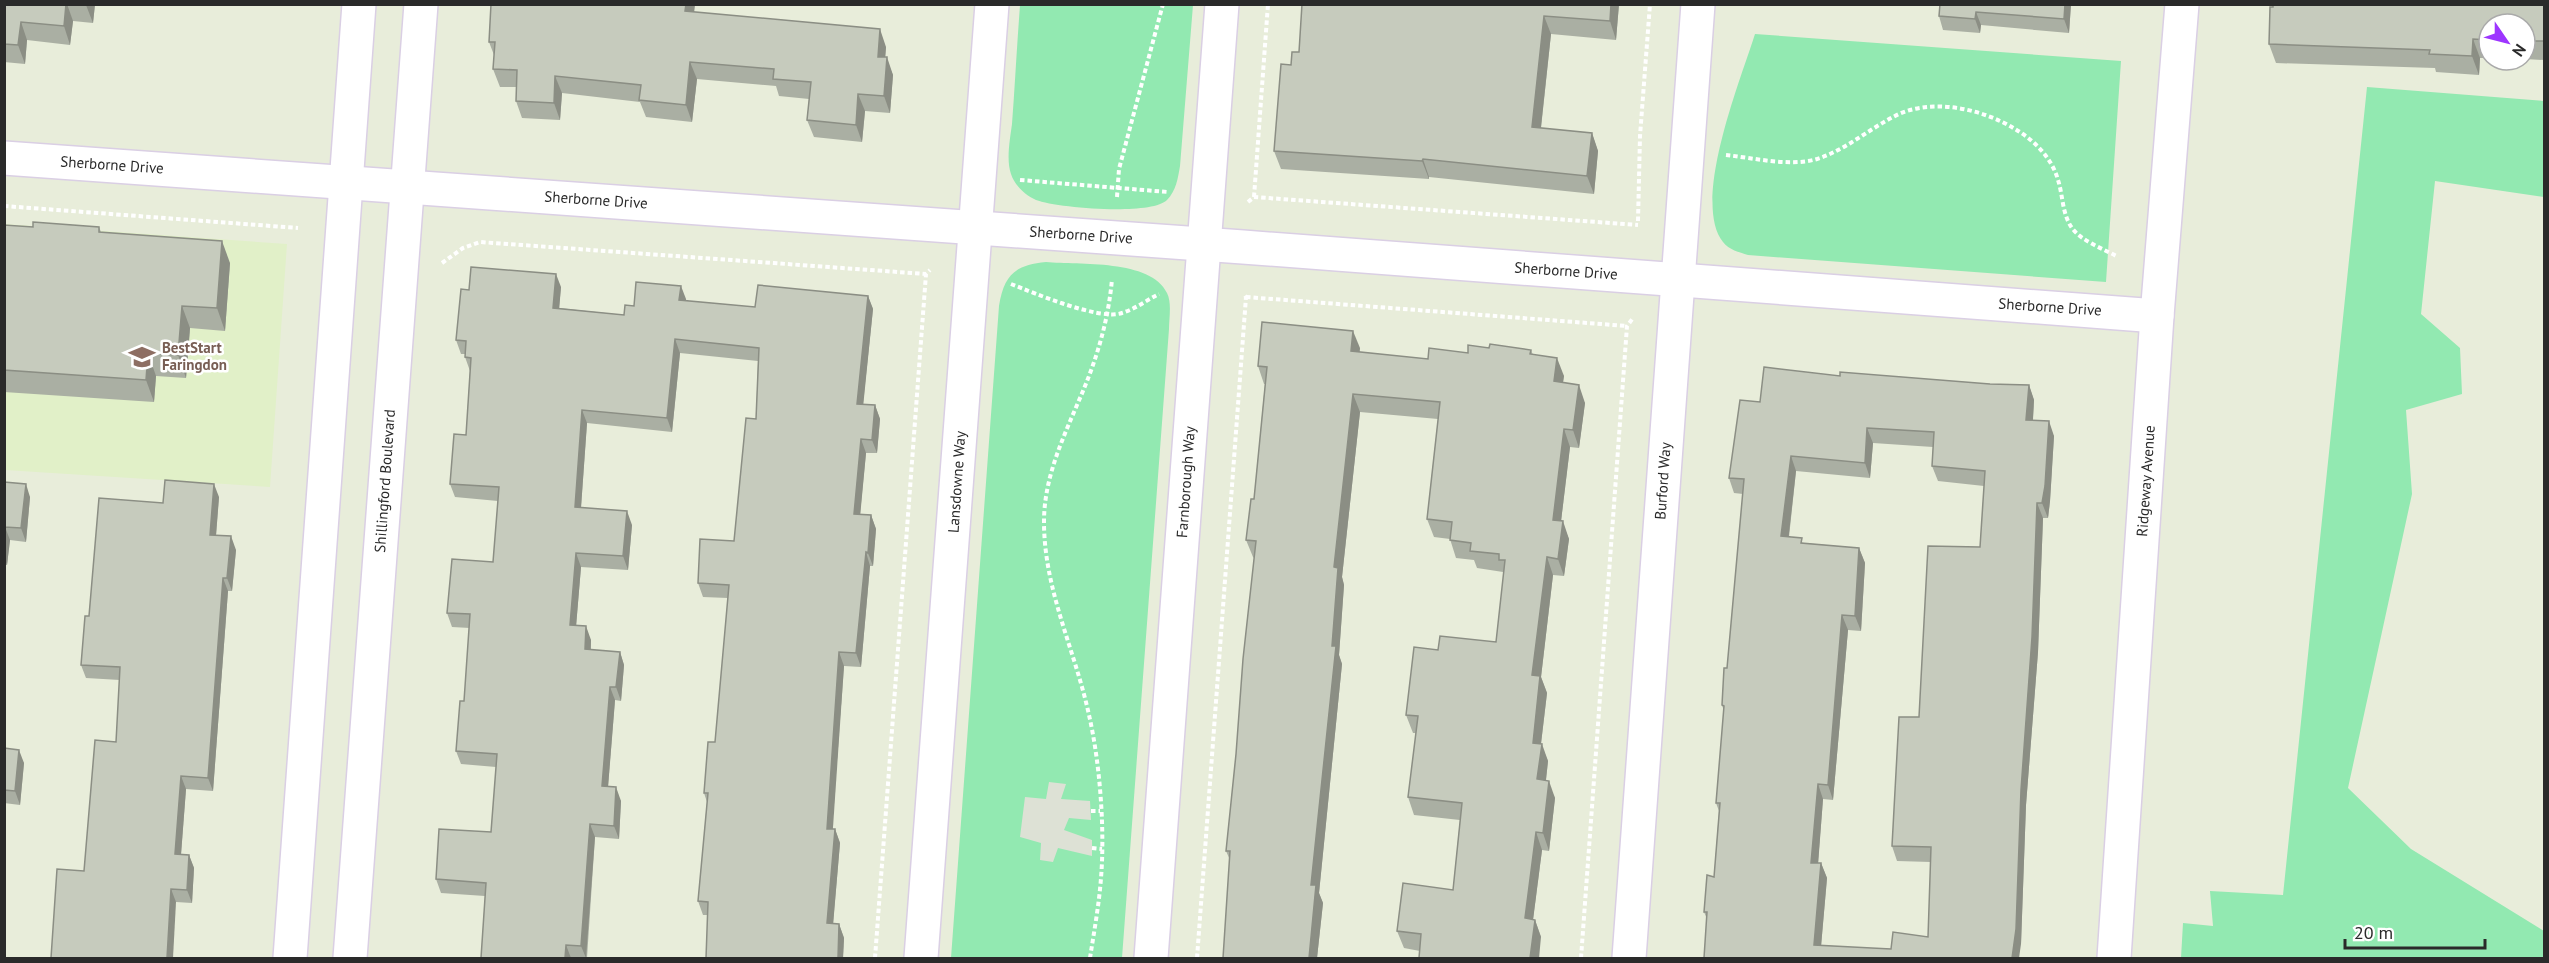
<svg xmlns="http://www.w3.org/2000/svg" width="2549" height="963" font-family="'PT Sans',sans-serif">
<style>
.education{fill:#e1f0c8}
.green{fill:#92e9b1}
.plaza{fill:#dde1d5}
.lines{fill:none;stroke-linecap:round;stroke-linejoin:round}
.street-casing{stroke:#dacfe4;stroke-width:36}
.secondary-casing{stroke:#dacfe4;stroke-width:36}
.path{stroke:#fff;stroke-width:4;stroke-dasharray:4.5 3;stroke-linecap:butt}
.street{stroke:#fff;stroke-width:33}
.secondary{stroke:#fff;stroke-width:33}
.wall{fill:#aaafa3;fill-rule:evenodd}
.shaded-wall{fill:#8b8e84}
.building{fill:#c6cbbd;stroke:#8b8e84;stroke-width:1.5;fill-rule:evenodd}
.labels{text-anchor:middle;stroke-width:5;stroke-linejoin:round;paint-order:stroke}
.street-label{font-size:15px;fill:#2a2a2a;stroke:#fff}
.education-label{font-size:15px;font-weight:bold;fill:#785e54;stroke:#fff;text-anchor:start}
</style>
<rect width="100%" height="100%" fill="#e8edda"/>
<path class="education" d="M4 224 287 244 270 487 5 470Z"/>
<g class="green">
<path d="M1020 5H1193L1180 166C1178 178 1176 191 1167 200 1151 216 1057 208 1036 200 1025 195 1015 186 1011 174 1006 160 1010 139 1012 124 1015 84 1017 44 1020 5Z"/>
<path d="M1755 34 2121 61 2106 282 1748 255C1739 252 1729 250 1723 242 1691 202 1741 79 1755 34Z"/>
<path d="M2367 87 2544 101V197L2435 181 2421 314 2460 348 2462 394 2406 410 2412 494 2348 788 2411 849 2544 931V958H2181L2183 923 2213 926 2210 891 2283 895Z"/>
<path d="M1046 262C1079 265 1151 259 1167 293 1172 303 1169 318 1169 329L1122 958H951L999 306C1004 275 1015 265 1046 262Z"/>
</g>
<path class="plaza" d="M1049 782 1066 784 1061 799 1090 801 1091 820 1069 818 1064 830 1092 840V856L1058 848 1053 862 1040 860 1041 843 1020 837 1025 797 1046 799Z"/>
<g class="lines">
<g class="street-casing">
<g id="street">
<path d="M4 158 1243 247 2157 316"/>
<path d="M921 958 992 4"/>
<path d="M1151 958 1222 4"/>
<path d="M1629 958 1698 4"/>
<path d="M2114 958 2157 316 2182 4"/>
</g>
</g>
<g class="secondary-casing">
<g id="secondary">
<path d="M290 958 359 4"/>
<path d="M350 958 421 4"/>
</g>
</g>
<g class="path">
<path d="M1726 155C1754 158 1790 167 1817 159 1845 150 1868 130 1893 117 1929 97 1981 108 2015 129 2034 140 2052 158 2058 180 2063 195 2062 214 2072 228 2081 241 2104 249 2118 257"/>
<path d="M1020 180 1168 192"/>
<path d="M1117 197 1119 169 1163 4"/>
<path d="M1254 197 1268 4"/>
<path d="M1248 202 1254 197 1638 225"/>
<path d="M4 206 298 228"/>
<path d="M1638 221 1640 136 1650 4"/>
<path d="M442 263 463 248 480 242 926 274"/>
<path d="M1011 284C1034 293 1100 321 1122 313 1135 309 1147 300 1159 294"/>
<path d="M1246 297 1627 326"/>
<path d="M1091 811H1100"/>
<path d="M1092 848 1102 849"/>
<path d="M875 958 926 274 930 270"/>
<path d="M1090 958C1094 932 1099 905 1101 878 1105 830 1100 763 1089 715 1075 650 1044 590 1044 522 1044 469 1071 423 1089 376 1101 344 1109 313 1112 279"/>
<path d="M1197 958 1246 297 1244 294"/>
<path d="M1581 958 1627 326 1633 318"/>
</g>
<use href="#street" class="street"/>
<use href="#secondary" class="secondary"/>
</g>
<g class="wall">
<path d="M4 4H95L93 23 73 21 70 45 27 40 25 64 4 62Z"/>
<path d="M491 4H695L694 12 886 47 885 57 893 75 890 113 865 111 862 142 814 137 807 120 809 99 779 96 776 86 697 79 692 122 646 117 640 102 562 93 560 120 522 118 516 101V87H500L493 69 494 55 489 42Z"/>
<path d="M1619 4 1616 40 1551 34 1541 128 1592 133 1598 151 1594 194 1429 177V179L1281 169 1274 151 1291 65 1299 52Z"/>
<path d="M1940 4H2071L2069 33 1981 25 1980 33 1943 30 1939 16Z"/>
<path d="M2544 4V60L2525 59V24H2489V58H2480L2479 75 2436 72 2435 68 2276 63 2269 44Z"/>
<path d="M4 225 33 227H99L101 232 230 263 225 331 190 328 186 378 156 376 154 402 4 392Z"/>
<path d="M561 287 559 308 624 315 634 306 686 299V301L755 307 868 296 873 309 863 404 875 405 880 419 877 453H866L860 514 871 515 876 529 873 566H870L861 667 844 666 832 829H835L840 843 833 924H839L844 938 843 958H706L708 915H703L698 901 707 802 704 793 715 742 728 598 703 597 698 583 734 541 756 419 758 361 680 353 672 432 587 423 581 508 632 525 628 570 581 567 576 626 591 640V650L620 652 624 665 621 701 615 700 608 786 621 801 619 839 595 837 587 958H481L485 896 441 893 436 879 491 832 496 767 461 764 456 751 464 701 470 628 452 627 447 613 493 562 498 501 455 497 450 484 466 435 470 371 465 357V354H461L456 340 469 290Z"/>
<path d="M1360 348 1359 352 1428 359 1468 353 1489 348 1531 350 1533 355 1564 376 1563 383 1585 403 1579 448 1570 447 1561 521 1569 539 1564 576 1553 575 1541 677 1547 693 1541 744 1548 761 1546 780 1555 798 1549 851 1542 850 1533 919 1535 920 1541 937 1420 951 1404 948 1397 931 1453 890 1460 820 1414 815 1408 797 1416 733H1413L1406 715 1438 650 1496 642 1504 573 1503 572 1477 568 1474 560 1456 558 1450 539 1434 537 1427 519 1438 419 1360 412 1342 577 1344 585 1339 655 1342 664 1319 893 1323 903 1317 958H1223L1230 860 1226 851 1236 754 1254 558 1253 557 1246 540 1254 499 1265 384H1264L1258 366Z"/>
<path d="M1840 376 1990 384 2029 385 2034 400 2033 420 2054 436 2050 501 2048 518H2043L2038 652 2026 805 2021 944 1704 958 1707 919 1704 912 1714 877 1719 811 1716 803 1724 711 1722 705 1727 668 1743 494 1734 493 1729 478 1760 402ZM1873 443 1933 447 1932 466 1938 481 1984 486 1980 547 1919 717 1892 846 1897 861 1931 862 1928 937 1891 949 1821 946 1827 878 1821 863H1818L1823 799 1833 800 1848 630 1861 631 1865 563 1859 548 1804 543 1789 537 1796 471 1870 478Z"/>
<path d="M4 482 30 497 26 542 10 540 7 565H4Z"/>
<path d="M219 497 216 535 236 550 232 591H228L213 791 186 789 181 855H189L194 868 192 903 176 902 84 871 116 742 120 680 86 678 81 665 89 616 163 503Z"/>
<path d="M4 748 24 763 20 805 4 803Z"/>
</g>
<g class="shaded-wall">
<path d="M66 4H67L73 21 70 45 64 26Z"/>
<path d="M86 4H95L93 23 86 5Z"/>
<path d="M686 4H695L692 29 685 11Z"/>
<path d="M1611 4H1619L1616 40 1610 21Z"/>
<path d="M2065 4H2071L2069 33 2064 19Z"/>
<path d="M1976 12 1981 25 1980 33 1975 19Z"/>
<path d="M1544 16 1551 34 1539 145 1532 127Z"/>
<path d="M21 22 27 40 25 64 18 45Z"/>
<path d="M880 29 886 47 884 74 878 57Z"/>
<path d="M2473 39 2480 58 2479 75 2472 56Z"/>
<path d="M887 57 893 75 890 113 884 96Z"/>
<path d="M690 62 697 79 692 122 686 105Z"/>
<path d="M555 76 562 93 560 120 554 103Z"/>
<path d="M858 94 865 111 862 142 856 125Z"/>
<path d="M1592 133 1598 151 1594 194 1587 176Z"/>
<path d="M1423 159 1429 177V179L1422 161Z"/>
<path d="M222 241 230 263 225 331 217 308Z"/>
<path d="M556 274 561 287 558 322 553 308Z"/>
<path d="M681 286 686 299 684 314 679 300Z"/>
<path d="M868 296 873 309 862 417 857 404Z"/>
<path d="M182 306 190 328 186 378 178 355Z"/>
<path d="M1353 331 1360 348 1358 369 1351 351Z"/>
<path d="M675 339 680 353 672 432 667 418Z"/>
<path d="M148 353 156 376 154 402 146 380Z"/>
<path d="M1557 358 1564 376 1560 399 1554 381Z"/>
<path d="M1579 385 1585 403 1579 448 1573 430Z"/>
<path d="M2029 385 2034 400 2032 435 2026 420Z"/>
<path d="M1353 394 1360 412 1342 577 1344 585 1339 655 1342 664 1319 893 1323 903 1317 958H1309L1311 885 1334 567Z"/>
<path d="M875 405 880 419 877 453 872 440Z"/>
<path d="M582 410 587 423 580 521 575 507Z"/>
<path d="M2049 421 2054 436 2050 501 2048 518 2042 503Z"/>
<path d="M1867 428 1873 443 1870 478 1865 463Z"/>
<path d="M1564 429 1570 447 1559 538 1553 520Z"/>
<path d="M861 439 866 453 859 528 854 514Z"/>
<path d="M1791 456 1796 471 1787 551 1781 536Z"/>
<path d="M26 484 30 497 26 542 21 528Z"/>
<path d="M214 484 219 497 215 548 210 535Z"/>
<path d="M2037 503 2043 518 2038 652 2026 805 2021 944 2019 958H2012L2021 790Z"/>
<path d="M627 511 632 525 628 570 623 556Z"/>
<path d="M871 515 876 529 873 566 868 553Z"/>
<path d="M1563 521 1569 539 1564 576 1558 559Z"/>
<path d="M5 527 10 540 7 565 4 557Z"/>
<path d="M231 536 236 550 232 591 227 578Z"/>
<path d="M1859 548 1865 563 1861 631 1855 616Z"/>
<path d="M866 552 870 566 861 667 856 653Z"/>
<path d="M576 553 581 567 575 639 570 625Z"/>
<path d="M1547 557 1553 575 1541 677 1547 693 1539 760 1533 743 1532 675Z"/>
<path d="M223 578 228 591 213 791 208 778Z"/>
<path d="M1842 615 1848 630 1833 800 1828 785Z"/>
<path d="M586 626 591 640 590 663 585 649Z"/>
<path d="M620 652 624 665 621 701 616 687Z"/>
<path d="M839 652 844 666 832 842 827 829Z"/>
<path d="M610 687 615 700 607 800 602 786Z"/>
<path d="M1542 744 1548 761 1544 797 1537 779Z"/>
<path d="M19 750 24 763 20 805 15 791Z"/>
<path d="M181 776 186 789 180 867 175 854Z"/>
<path d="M1549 781 1555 798 1549 851 1543 833Z"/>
<path d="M1818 784 1823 799 1817 878 1811 863Z"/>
<path d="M616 787 621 801 619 839 614 826Z"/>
<path d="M590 824 595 837 586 958 581 946Z"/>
<path d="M835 829 840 843 832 937 827 923Z"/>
<path d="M1536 832 1542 850 1531 936 1525 918Z"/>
<path d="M189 855 194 868 192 903 187 890Z"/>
<path d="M1821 863 1827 878 1820 958 1814 945Z"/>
<path d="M171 889 176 902 173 958H167Z"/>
<path d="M1535 920 1541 937 1539 958H1530Z"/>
<path d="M839 924 844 938 843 958H838Z"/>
<path d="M566 945 571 958H565Z"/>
</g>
<g class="building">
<path d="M4 4H66L64 26 21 22 18 45 4 44Z"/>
<path d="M491 4H686L685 11 880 29 878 57H887L884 96 858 94 856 125 807 120 811 82 773 79 774 69 690 62 686 105 639 100 641 85 555 76 554 103 516 101 517 70 493 69 495 42H489Z"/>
<path d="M1302 4H1611L1610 21 1544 16 1532 127 1592 133 1587 176 1423 159 1422 161 1274 151 1281 64 1291 65 1292 52H1299Z"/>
<path d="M1940 4H2065L2064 19 1976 12 1975 19 1939 16Z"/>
<path d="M2273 4H2544V41H2525V24H2489V40L2473 39 2472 56 2429 54 2430 50 2269 44 2270 7H2273Z"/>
<path d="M33 222 99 227V232L222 241 217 308 182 306 178 355 148 353 146 380 4 370V225L33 227Z"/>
<path d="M471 267 556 274 553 308 624 315 625 305 634 306 636 282 681 286 679 300 755 307 758 285 868 296 857 404 875 405 872 440 861 439 854 514 871 515 868 553 866 552 856 653 839 652 827 829H835L827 923 839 924 838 958H706L708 902 698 901 708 793H704L708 742H715L729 585 698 583 700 539 734 541 746 418 756 419 759 348 675 339 667 418 582 410 575 507 627 511 623 556 576 553 570 625 586 626 585 649 620 652 616 687H610L602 786 616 787 614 826 590 824 581 946 566 945 565 958H481L486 883 436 879 439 829 491 832 497 754 456 751 460 701H464L470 614 447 613 452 559 493 562 499 487 450 484 454 434 466 435 471 358 465 357 466 341 456 340 461 289 469 290Z"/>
<path d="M1262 322 1353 331 1351 351 1428 359 1429 348 1468 353V345L1489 348 1490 344 1531 350 1530 354 1557 358 1554 381 1579 385 1573 430 1564 429 1553 520 1563 521 1558 559 1547 557 1532 675 1540 676 1533 743 1542 744 1537 779 1549 781 1543 833 1536 832 1525 918 1535 920 1530 958H1419L1421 934 1397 931 1403 883 1453 890 1462 803 1408 797 1418 716 1406 715 1414 647 1438 650 1440 636 1496 642 1505 560H1499V554L1470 551 1471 543 1450 540 1452 522 1427 519 1440 402 1353 394 1334 567 1338 568 1332 646H1336L1311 885H1316L1309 958H1223L1230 851H1226L1236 754 1243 659 1256 541 1246 540 1251 499H1254L1267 367 1258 366Z"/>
<path d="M1764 367 1840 376V372L1990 384 2029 385 2026 420 2049 421 2045 486 2042 503H2037L2032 637 2021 790 2016 929 2012 958H1704L1707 912H1704L1707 875 1714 877 1720 803H1716L1724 706 1722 705 1724 668H1727L1744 479 1729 478 1740 400 1760 402ZM1867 428 1934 432 1932 466 1985 471 1980 547 1928 546 1919 717H1899L1892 846 1931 847 1928 937 1893 932 1891 949 1814 945 1821 863H1811L1818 784 1828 785 1842 615 1855 616 1859 548 1801 543 1802 538 1781 536 1791 456 1865 463Z"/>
<path d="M165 480 214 484 210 535 231 536 227 578H223L208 778 181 776 175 854 189 855 187 890 171 889 167 958H51L57 869 84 871 95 740 116 742 120 667 81 665 85 616H89L99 498 163 503Z"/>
<path d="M4 482 26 484 21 528 5 527 4 531Z"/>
<path d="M4 748 19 750 15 791 4 790Z"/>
</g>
<defs>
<g id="school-bare" transform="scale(2.07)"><path d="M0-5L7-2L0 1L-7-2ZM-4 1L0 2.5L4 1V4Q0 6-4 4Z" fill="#8d6e63" stroke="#fff" stroke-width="2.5" paint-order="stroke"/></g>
</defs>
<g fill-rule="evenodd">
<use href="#school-bare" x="142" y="357"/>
</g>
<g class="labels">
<g class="street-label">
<text transform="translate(112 165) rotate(4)" y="5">Sherborne Drive</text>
<text transform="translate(596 200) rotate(4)" y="5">Sherborne Drive</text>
<text transform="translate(1081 235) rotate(4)" y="5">Sherborne Drive</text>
<text transform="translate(1566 271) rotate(4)" y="5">Sherborne Drive</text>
<text transform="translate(2050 307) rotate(4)" y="5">Sherborne Drive</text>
<text transform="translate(385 481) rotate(-86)" y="5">Shillingford Boulevard</text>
<text transform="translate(1663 481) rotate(-86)" y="5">Burford Way</text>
<text transform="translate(2146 481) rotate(-86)" y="5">Ridgeway Avenue</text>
<text transform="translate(957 482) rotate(-86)" y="5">Lansdowne Way</text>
<text transform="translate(1186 482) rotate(-86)" y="5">Farnborough Way</text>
</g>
<g class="education-label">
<text x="162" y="353">BestStart<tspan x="162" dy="17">Faringdon</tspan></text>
</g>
</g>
<rect width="2549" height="963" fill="none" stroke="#2a2a2a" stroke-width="12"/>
<g transform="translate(2507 42) rotate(125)"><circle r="28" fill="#ffffff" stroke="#aaaaaa" stroke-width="1.5"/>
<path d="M0-4.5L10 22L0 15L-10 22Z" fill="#9d35ff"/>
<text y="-9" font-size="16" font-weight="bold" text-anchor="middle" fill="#2a2a2a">N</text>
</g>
<path d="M2345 939v9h140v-9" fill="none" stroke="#2a2a2a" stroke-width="3"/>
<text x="2354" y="939" font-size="18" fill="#2a2a2a" stroke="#ffffff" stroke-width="4.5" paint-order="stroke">20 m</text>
</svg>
